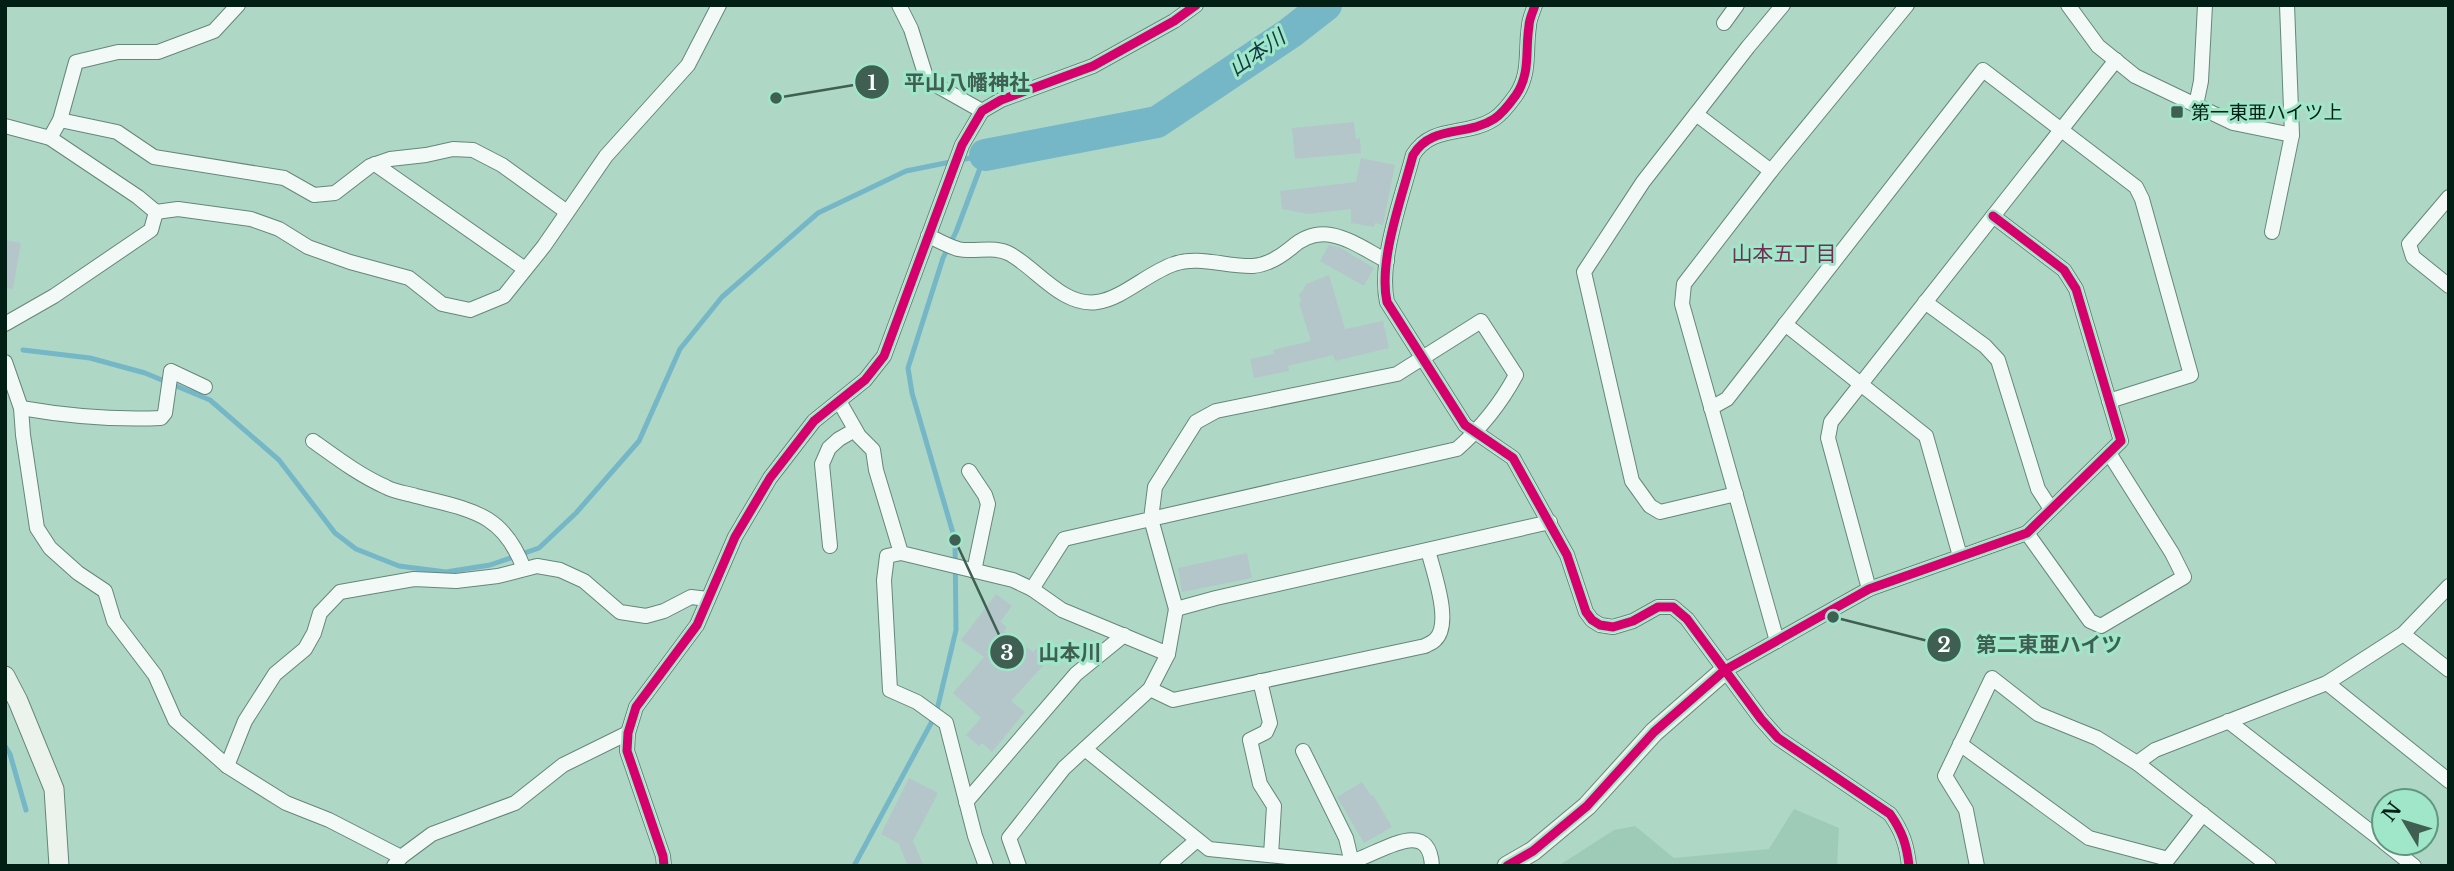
<svg xmlns="http://www.w3.org/2000/svg" width="2454" height="871" font-family="'Libre Baskerville','Noto Sans JP',serif">
<style>
.green{fill:#9ecbb8}
.lines{fill:none;stroke-linecap:round;stroke-linejoin:round}
.stream{stroke:#75b7c7;stroke-width:5}
.river{stroke:#75b7c7;stroke-width:32}
.building{fill:#b4c6ca}
.street-casing{stroke:#65877a;stroke-width:16}
.secondary-casing{stroke:#65877a;stroke-width:21}
.street{stroke:#f3f9f6;stroke-width:14}
.secondary{stroke:#ecf2ec;stroke-width:19}
.cycleway-casing{stroke:#9fe7c8;stroke-width:13}
.cycleway{stroke:#d6006c;stroke-width:9}
.poi-dot{fill:#3f5f53;stroke:#9fe7c8;stroke-width:2.5}
.labels{text-anchor:middle;stroke-width:6;stroke-linejoin:round;paint-order:stroke}
.poi-label{font-size:19px;fill:#021f15;stroke:#9fe7c8;text-anchor:start}
.water-label{font-size:21px;font-style:italic;fill:#133744;stroke:#9fe7c8}
.neighbourhood-label{font-size:21px;fill:#6e3054;stroke:#9fe7c8}
.leader{fill:none;stroke:#3f5f53;stroke-width:2.5}
.callout-dot{fill:#3f5f53;stroke:#9fe7c8;stroke-width:2.5}
.mark-label{font-size:21px;text-anchor:middle;font-weight:bold;fill:#fff}
.callout-label{font-size:21px;text-anchor:middle;font-weight:bold;fill:#3f5f53;stroke:#9fe7c8;stroke-width:6;stroke-linejoin:round;paint-order:stroke}
</style>
<rect width="100%" height="100%" fill="#afd7c6"/>
<path class="green" d="M1794 809 1839 828 1837 866H1558L1614 830 1635 826 1674 858 1769 849Z"/>
<g class="lines">
<g class="stream">
<path d="M23 350 90 358 145 373 210 400 279 460 335 533 356 549 399 566 446 572 490 565 539 548 576 513 639 441 680 349 722 297 818 213 906 171 985 155"/>
<path d="M5 746 10 754 26 810"/>
<path d="M854 866 936 714 956 630 955 540 912 393 908 368 943 258 956 232 985 155"/>
</g>
<path class="river" d="M985 155 1157 122 1290 33 1326 5"/>
</g>
<g class="building">
<path d="M1354 122 1356 139 1360 138 1361 153 1295 159 1292 128Z"/>
<path d="M1361 158 1395 165 1383 225 1375 223 1374 227 1351 223V209L1308 214 1282 209 1280 191 1356 182Z"/>
<path d="M5 240 21 243 13 289 5 288Z"/>
<path d="M1329 245 1339 247 1374 268 1364 286 1320 261Z"/>
<path d="M1329 275 1345 329 1383 321 1389 348 1335 361 1333 355 1288 366 1289 371 1254 378 1250 359 1274 354 1273 350 1311 341 1299 303H1301L1299 294 1302 292 1306 284Z"/>
<path d="M1247 553 1252 578 1182 592 1178 568Z"/>
<path d="M996 594 1012 606 1000 622 1007 627 1004 631 1033 652 1039 646 1051 657 1011 701 1025 712 992 752 982 743 979 746 966 735 981 718 953 693 984 657 961 640Z"/>
<path d="M909 778 938 793 913 841 924 866H908L899 844 881 834Z"/>
<path d="M1362 782 1371 796 1373 795 1392 827 1364 843 1337 797Z"/>
</g>
<g class="lines">
<g class="street-casing">
<g id="street">
<path d="M899 5 911 29 927 80 982 111"/>
<path d="M1535 5C1533 12 1529 19 1529 26 1525 50 1531 73 1516 95 1511 102 1502 114 1494 119 1466 137 1432 124 1413 155 1402 197 1378 261 1387 302L1465 425 1513 458 1567 555 1586 612 1592 620 1600 625 1613 627 1633 621 1658 607H1673L1687 619 1761 719 1778 738 1890 814C1902 831 1907 845 1909 866"/>
<path d="M2068 5 2098 46 2135 76 2233 123 2292 135"/>
<path d="M1724 23 1737 5"/>
<path d="M2196 105 2201 81 2205 5"/>
<path d="M1696 114 1771 171"/>
<path d="M60 120 117 132 154 157 284 178 314 195 335 193 370 166 390 159 426 155 453 149 473 150 502 165 567 212"/>
<path d="M5 126 50 138 138 197 156 212 178 209 251 219 279 229 308 247 350 262 409 278 442 304 470 310 504 296 544 246 606 156 688 65 719 5"/>
<path d="M50 138 60 120 76 62 118 52H158L214 31 238 5"/>
<path d="M375 164 525 269"/>
<path d="M2449 197 2409 244 2413 257 2449 286"/>
<path d="M2272 232 2292 135 2287 5"/>
<path d="M928 236C938 240 948 246 958 249 975 253 994 245 1010 254 1037 269 1063 307 1097 302 1122 299 1149 272 1174 264 1198 255 1227 267 1253 266 1268 265 1280 257 1291 248 1324 218 1354 244 1387 261"/>
<path d="M1925 302 1985 346 1998 360 2038 489 2051 509"/>
<path d="M5 324 54 296 151 230 156 212"/>
<path d="M1785 324 1926 436 1960 556"/>
<path d="M5 362 21 408 23 435 37 528 50 548 78 573 105 591 114 621 155 675 175 720 227 766 286 803 329 820 401 857"/>
<path d="M839 401 859 436 873 450 876 470 901 553 1013 580 1032 589 1062 610 1168 654 1176 609 1216 598 1550 522"/>
<path d="M21 408C67 416 114 420 161 418L165 413 171 371 205 387"/>
<path d="M1711 408 1727 399 1983 70 2136 187 2142 199 2191 375 2109 401"/>
<path d="M313 441C337 458 359 475 386 487 395 492 406 493 416 496 470 510 503 512 524 569"/>
<path d="M969 471 985 495 988 504 974 571"/>
<path d="M1736 494 1660 512 1650 506 1632 481 1584 272 1643 182 1748 47 1783 5"/>
<path d="M2027 533 2090 621 2101 626 2184 577 2172 553 2109 453"/>
<path d="M830 546 822 464 829 448 839 439 855 430"/>
<path d="M901 553 887 556 884 580 890 690 917 702 946 723 975 836 986 866"/>
<path d="M1032 589 1064 539 1151 519 1457 449C1481 428 1501 403 1516 375L1481 321 1397 374 1216 411 1196 422 1155 487 1151 519 1176 609"/>
<path d="M1869 589 1828 438 1831 422 2116 60"/>
<path d="M2403 634 2449 670"/>
<path d="M1777 641 1682 304 1684 284 1771 171 1907 5"/>
<path d="M1725 670 1869 589 2027 533 2121 441 2076 289 2064 270 1993 216"/>
<path d="M1260 681 1270 723 1266 732 1250 740 1260 784 1274 806 1271 855"/>
<path d="M2327 683 2449 781"/>
<path d="M1150 689 1173 700 1425 646C1428 644 1432 643 1435 640 1453 624 1433 571 1428 550"/>
<path d="M2228 721 2384 842"/>
<path d="M1960 744 2089 838 2168 859 2203 814"/>
<path d="M1085 749 1209 849 1346 863C1373 859 1429 812 1432 866"/>
<path d="M1303 751 1346 838 1352 863"/>
<path d="M2137 763 2155 750 2327 683 2403 634 2449 586"/>
<path d="M227 766 245 721 275 674 305 649 314 633 320 613 340 592 414 579 456 581 498 576 537 566 560 570 584 581 620 612 646 616 664 611 691 597 708 599"/>
<path d="M966 802 1076 674 1124 635"/>
<path d="M2385 843 2414 866"/>
<path d="M394 866 401 857 432 834 515 803 563 765 628 733"/>
<path d="M664 866 663 856 627 751 628 733 636 707 697 625 735 537 770 478 814 421 865 380 884 356 962 145 982 111 1001 100 1093 66 1174 21 1196 5"/>
<path d="M1019 866 1009 838 1064 768 1150 689 1168 654"/>
<path d="M1167 866 1197 840"/>
<path d="M1977 866 1966 810 1945 776 1992 678 2038 714 2097 738 2137 763 2269 866"/>
</g>
</g>
<g class="secondary-casing">
<g id="secondary">
<path d="M5 676 18 701 54 789 59 866"/>
<path d="M1507 866 1533 851 1587 806 1654 732 1725 670"/>
</g>
</g>
<use href="#street" class="street"/>
<use href="#secondary" class="secondary"/>
<g class="cycleway-casing">
<g id="cycleway">
<path d="M1535 5C1533 12 1529 19 1529 26 1525 50 1531 73 1516 95 1511 102 1502 114 1494 119 1466 137 1432 124 1413 155 1402 197 1378 261 1387 302L1465 425 1513 458 1567 555 1586 612 1592 620 1600 625 1613 627 1633 621 1658 607H1673L1687 619 1761 719 1778 738 1890 814C1902 831 1907 845 1909 866"/>
<path d="M664 866 663 856 627 751 628 733 636 707 697 625 735 537 770 478 814 421 865 380 884 356 962 145 982 111 1001 100 1093 66 1174 21 1196 5"/>
<path d="M1507 866 1533 851 1587 806 1654 732 1725 670 1869 589 2027 533 2121 441 2076 289 2064 270 1993 216"/>
</g>
</g>
<use href="#cycleway" class="cycleway"/>
</g>
<rect class="poi-dot" x="2170" y="105" width="14" height="14" rx="3.5"/>
<g class="labels">
<g class="poi-label">
<text x="2191" y="119">第一東亜ハイツ上</text>
</g>
<g class="water-label">
<text transform="translate(1257 53) rotate(-35)" y="7">山本川</text>
</g>
<g class="neighbourhood-label">
<text x="1784" y="261">山本五丁目</text>
</g>
</g>
<path class="leader" d="M776 98L872 82M1833 617L1944 645M955 540L1007 652"/>
<g class="callout-dot">
<circle cx="776" cy="98" r="7"/>
<circle cx="1833" cy="617" r="7"/>
<circle cx="955" cy="540" r="7"/>
<circle cx="872" cy="82" r="18"/>
<circle cx="1944" cy="645" r="18"/>
<circle cx="1007" cy="652" r="18"/>
</g>
<g class="mark-label">
<text x="872" y="90">1</text>
<text x="1944" y="652">2</text>
<text x="1007" y="660">3</text>
</g>
<g class="callout-label">
<text x="967" y="90">平山八幡神社</text>
<text x="2049" y="652">第二東亜ハイツ</text>
<text x="1070" y="660">山本川</text>
</g>
<rect width="2454" height="871" fill="none" stroke="#021f15" stroke-width="14"/>
<g transform="translate(2405 822) rotate(308)"><circle r="33" fill="#9fe7c8" stroke="#609780" stroke-width="2"/>
<path d="M0-5L12 26L0 18L-12 26Z" fill="#3f5f53"/>
<text y="-10" font-size="19" font-weight="bold" text-anchor="middle" fill="#021f15">N</text>
</g>
</svg>
